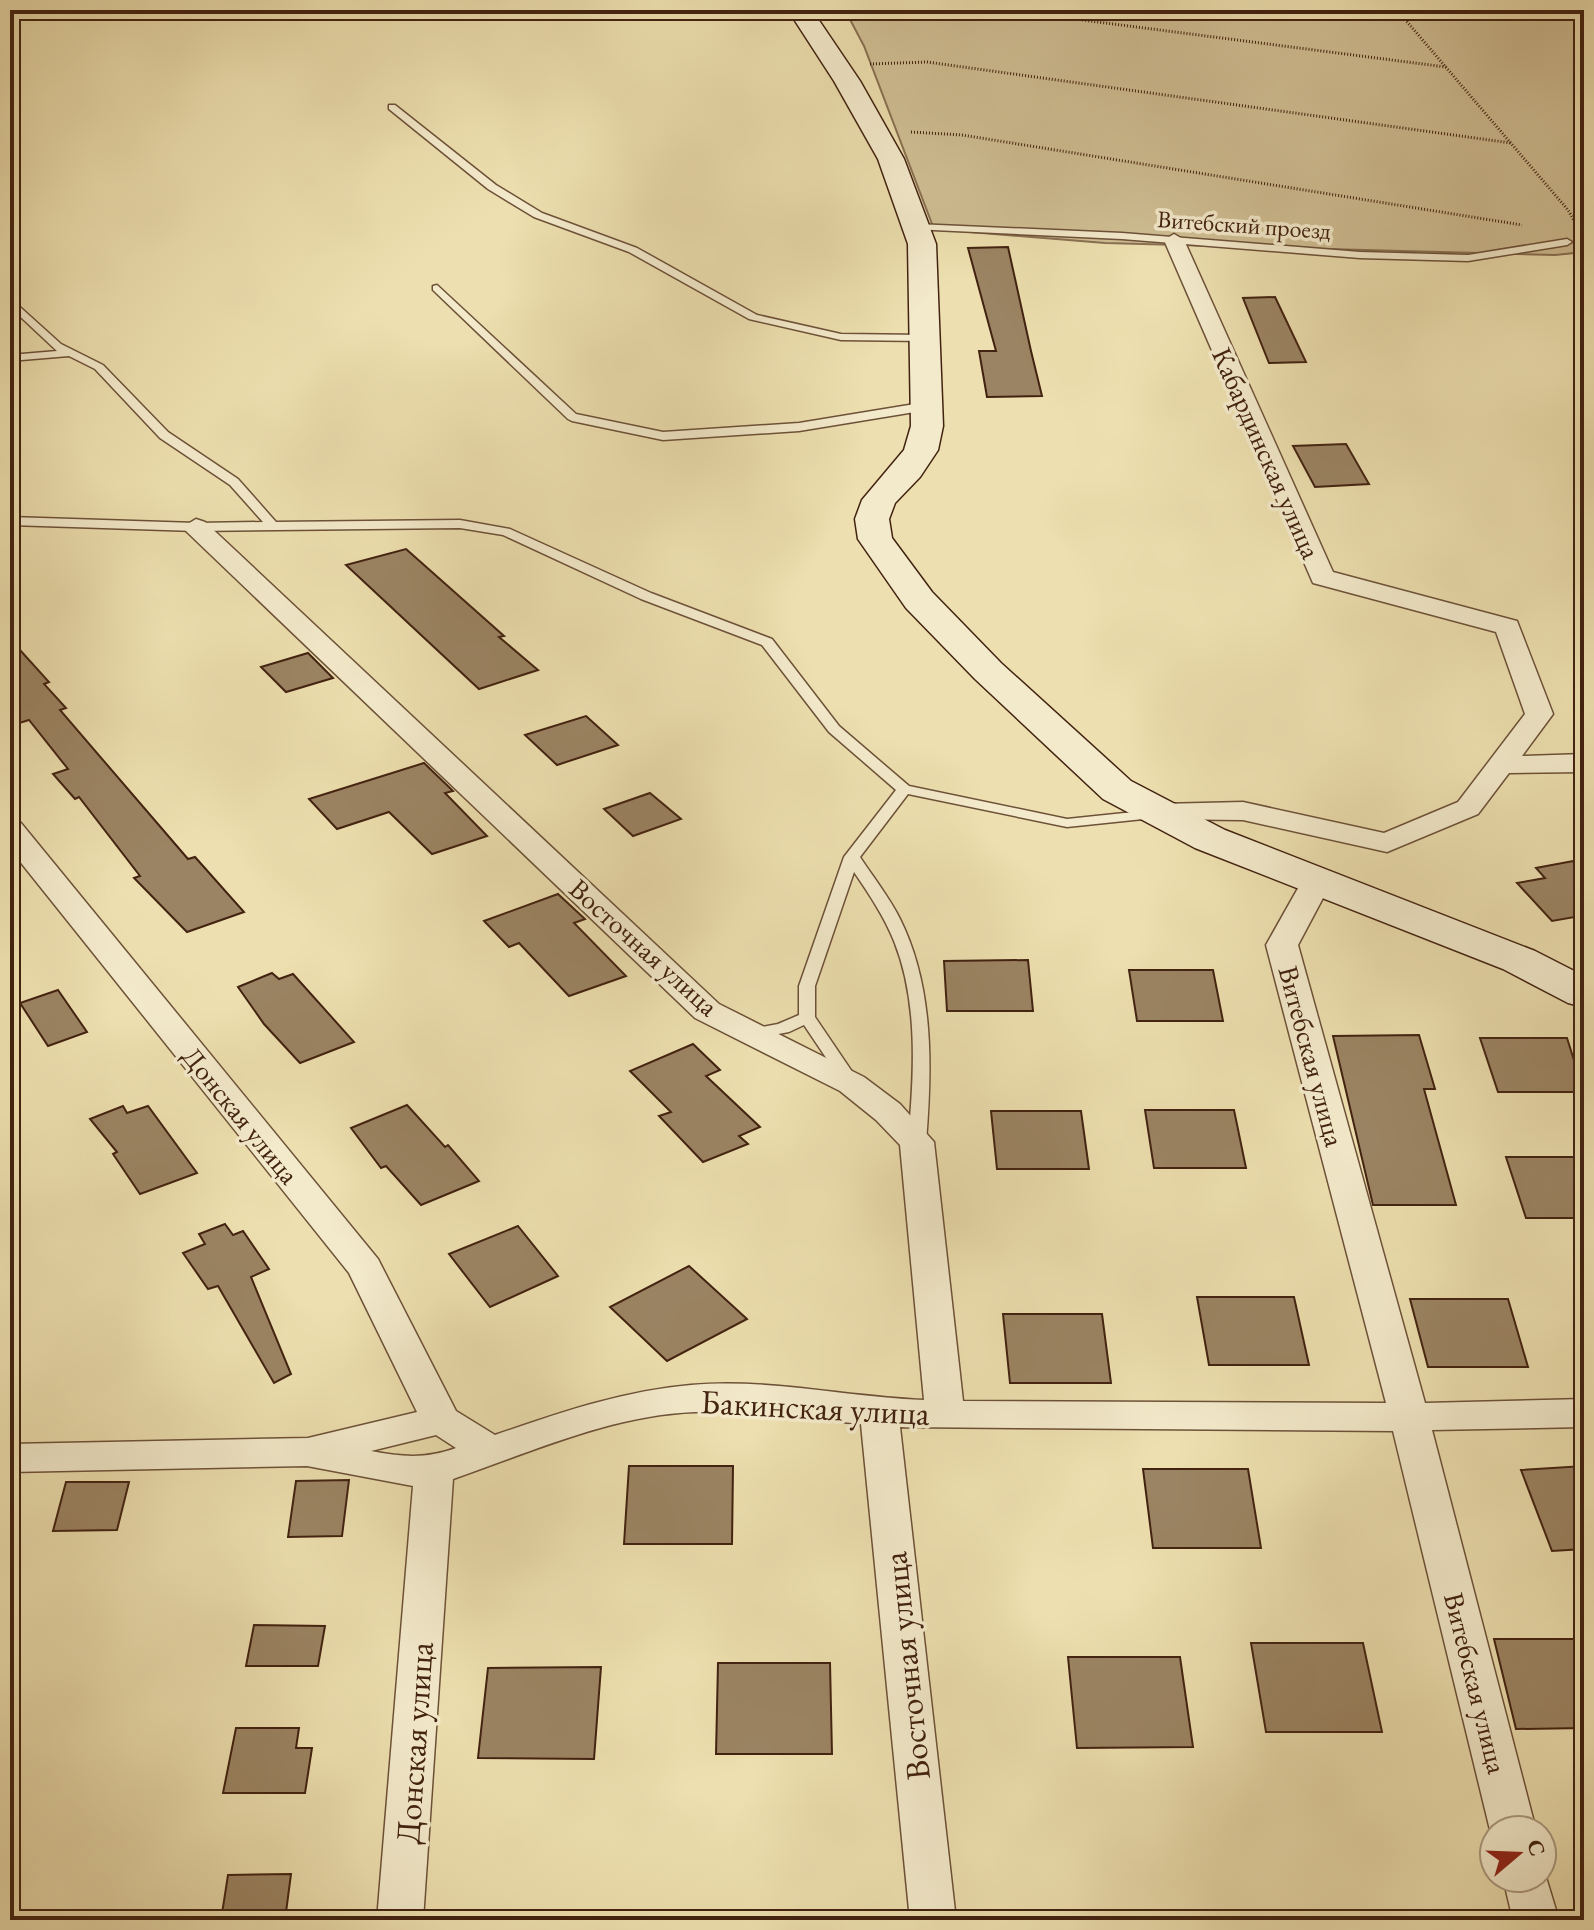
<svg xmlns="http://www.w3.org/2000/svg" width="1594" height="1930" font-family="'EB Garamond',serif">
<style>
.green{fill:#d0bf94;stroke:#897052;stroke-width:2}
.building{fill:#9b8463;stroke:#422210;stroke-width:2}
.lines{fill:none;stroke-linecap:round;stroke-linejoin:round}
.lane-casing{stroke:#6d5138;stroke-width:3}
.street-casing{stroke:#6d5138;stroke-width:3}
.secondary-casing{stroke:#422210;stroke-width:3}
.path{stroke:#422210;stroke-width:3;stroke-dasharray:1 2;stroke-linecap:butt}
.lane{fill:#f3eacb;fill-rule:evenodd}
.street{fill:#f3eacb;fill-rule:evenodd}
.secondary{fill:#f3eacb;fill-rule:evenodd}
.labels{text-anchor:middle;stroke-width:7;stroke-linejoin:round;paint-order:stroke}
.far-street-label{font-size:24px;fill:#422210;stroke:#f3eacb}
.street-label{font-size:28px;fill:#422210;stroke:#f3eacb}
.near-street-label{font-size:34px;fill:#422210;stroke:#f3eacb}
</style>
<rect width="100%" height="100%" fill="#eddfaf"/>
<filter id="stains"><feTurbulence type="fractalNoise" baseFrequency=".0025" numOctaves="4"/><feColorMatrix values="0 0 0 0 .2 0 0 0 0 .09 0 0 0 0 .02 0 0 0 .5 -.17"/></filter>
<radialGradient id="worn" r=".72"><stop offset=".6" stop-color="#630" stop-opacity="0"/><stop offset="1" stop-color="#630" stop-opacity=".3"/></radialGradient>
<path class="green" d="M845 10H1584V252L1555 255 1105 243 934 229 864 46Z"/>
<g class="building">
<path d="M1008 247 1031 351 1042 396 987 397 979 351H996L968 248Z"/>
<path d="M1275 297 1306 362 1269 363 1243 298Z"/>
<path d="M1346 444 1369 484 1315 487 1293 446Z"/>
<path d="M406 549 504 636 499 637 538 670 479 689 346 565Z"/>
<path d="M10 639 49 682 44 684 66 708 60 710 188 859 195 857 244 912 187 932 134 878 140 876 79 797 75 799 53 774 68 769 29 720 10 726Z"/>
<path d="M308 653 333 678 286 692 261 667Z"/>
<path d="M586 716 618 745 557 765 525 735Z"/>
<path d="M424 763 453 791 445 793 487 836 432 854 389 812 337 829 309 799Z"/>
<path d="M650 793 681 819 633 836 604 809Z"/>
<path d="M1573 861 1584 871V920L1580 916 1552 921 1517 883 1545 878 1536 868Z"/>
<path d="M558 894 585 919 574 923 626 976 569 996 519 943 509 947 484 921Z"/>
<path d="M1028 960 1033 1011H947L944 961Z"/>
<path d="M1129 970H1213L1223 1021H1137Z"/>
<path d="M272 973 279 979 293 974 354 1042 300 1063 264 1024 238 987Z"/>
<path d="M58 990 87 1032 48 1046 20 1003Z"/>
<path d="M1419 1035 1435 1089H1424L1456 1205H1373L1333 1036Z"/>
<path d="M1480 1038H1567L1584 1092H1498Z"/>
<path d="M693 1044 720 1070 706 1076 760 1127 739 1136 748 1144 703 1162 659 1116 671 1112 630 1071Z"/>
<path d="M407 1105 445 1147 448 1145 479 1181 421 1205 386 1166 381 1168 351 1128Z"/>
<path d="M123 1106 127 1113 148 1106 197 1173 140 1194 113 1154 117 1152 90 1119Z"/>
<path d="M1145 1110H1234L1246 1168H1154Z"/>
<path d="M991 1111H1081L1089 1169H997Z"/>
<path d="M1506 1157H1584V1218H1526Z"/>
<path d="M225 1224 233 1235 243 1231 269 1269 251 1277 291 1374 274 1383 218 1286 208 1289 183 1253 205 1244 199 1234Z"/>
<path d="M518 1226 558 1276 490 1307 449 1254Z"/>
<path d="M689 1266 747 1319 667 1361 610 1307Z"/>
<path d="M1197 1297H1294L1309 1365H1209Z"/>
<path d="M1410 1299H1508L1528 1367H1428Z"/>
<path d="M1003 1314H1102L1111 1383H1010Z"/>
<path d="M629 1466H733L732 1544H624Z"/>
<path d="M1584 1466V1549L1552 1551 1521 1470Z"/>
<path d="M1143 1469H1248L1261 1548H1153Z"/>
<path d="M349 1480 342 1536 288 1537 296 1481Z"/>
<path d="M66 1482H129L117 1530 53 1531Z"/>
<path d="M254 1625 325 1626 318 1666H246Z"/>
<path d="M1494 1639H1584V1728L1516 1729Z"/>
<path d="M1251 1643H1363L1382 1732H1266Z"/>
<path d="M1068 1657H1180L1193 1747 1077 1748Z"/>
<path d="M718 1663H830L832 1754H716Z"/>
<path d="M601 1667 594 1759 478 1758 488 1668Z"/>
<path d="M236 1728H299L296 1748H312L305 1793H223Z"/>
<path d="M291 1874 285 1920H221L228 1875Z"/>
</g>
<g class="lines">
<g class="lane-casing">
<g id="lane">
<path d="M389 105H395L496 185 542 213 637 248 757 315 841 334 925 335 931 338 925 341 841 340 749 319 629 252 534 217 488 189 389 109Z"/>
<path d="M916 224 1122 233 1360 252 1468 255 1567 239 1572 242 1567 245 1468 261 1360 258 1122 239 912 229V225Z"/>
<path d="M437 285 576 414 663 432 799 423 927 402 933 406 927 410 799 431 663 440 572 421 568 419 433 290V286Z"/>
<path d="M10 298 61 344 103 365 168 432 238 479 276 522 460 520 510 529 651 593 772 639 839 726 909 786 1067 819 1153 810 1160 814 1153 818 1067 827 908 794 860 857C873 877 889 897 900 919 934 987 932 1068 926 1142L923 1146H911L908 1142C914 1077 919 1003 894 941 884 916 869 894 854 872L815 986V1017L859 1082 857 1086H845L804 1025 789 1032 752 1039 744 1034 746 1030 778 1024 799 1015V986L844 857 896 790 829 732 762 645 641 599 503 535 460 528 196 531 10 525V517L196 523 263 522 230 485 160 438 95 369 69 356 10 361V355L57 351 10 307Z"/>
</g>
</g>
<g class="street-casing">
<g id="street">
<path d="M1174 234 1184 240 1333 572 1517 621 1553 714 1522 756 1584 754V772L1509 773 1478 814 1387 852 1243 820 1150 819 1145 813 1150 807 1160 804 1243 802 1384 833 1458 802 1525 714 1496 632 1313 583 1164 240Z"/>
<path d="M196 519 205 522 719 1004 864 1077 900 1104 934 1142 963 1401 1386 1403 1266 945 1306 874H1328L1332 881 1298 945 1425 1403 1584 1399V1427L1432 1430 1536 1830H1494V1837L1490 1830 1393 1431 900 1427 956 1920H910L861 1424C806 1418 751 1410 695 1412 612 1415 531 1452 453 1479L423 1920H377L413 1486 307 1466 10 1472V1444L308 1438 417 1412 349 1273 10 849V820L21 823 378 1259 456 1411 495 1435C559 1413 622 1391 691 1385 768 1378 847 1397 924 1400L900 1145 876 1120 840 1091 695 1018 187 532 183 527ZM436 1435 456 1448C426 1459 402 1457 371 1451Z"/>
<path d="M1542 1864 1559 1920H1513L1503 1878H1542Z"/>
</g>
</g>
<g class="secondary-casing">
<path id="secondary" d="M788 10H812L860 81 904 159 936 244 943 426 938 450 920 477 895 503 889 519 892 538 932 592 1001 663 1131 781 1225 830 1535 951 1584 976V1007L1568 1003 1503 969 1195 848 1103 799 975 679 906 608 858 539 855 519 862 500 904 450 911 426 908 244 878 159 834 81Z"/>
</g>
<g class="path">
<path d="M1005 10 1446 67"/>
<path d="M1397 10 1568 210 1576 224"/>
<path d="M1581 10 1584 13"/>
<path d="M870 64 927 62 1511 143"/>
<path d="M911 132 962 135 1522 225"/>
</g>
<use href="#lane" class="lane"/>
<use href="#street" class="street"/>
<use href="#secondary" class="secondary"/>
</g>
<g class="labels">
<g class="far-street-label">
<text transform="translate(1244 225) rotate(4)" y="8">Витебский проезд</text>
</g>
<g class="street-label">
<text transform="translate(1267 453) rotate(66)" y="10">Кабардинская улица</text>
<text transform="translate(644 947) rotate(42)" y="10">Восточная улица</text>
<text transform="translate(1312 1056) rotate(75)" y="10">Витебская улица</text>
<text transform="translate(241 1115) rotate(51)" y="10">Донская улица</text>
<text transform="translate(1476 1683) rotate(76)" y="10">Витебская улица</text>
</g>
<g class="near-street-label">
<text transform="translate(815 1407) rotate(3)" y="12">Бакинская улица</text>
<text transform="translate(906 1666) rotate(-96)" y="12">Восточная улица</text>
<text transform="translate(414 1743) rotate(-86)" y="12">Донская улица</text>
</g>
</g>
<rect width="1594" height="1930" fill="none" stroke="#eddfaf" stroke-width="40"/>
<rect x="12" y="12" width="1570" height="1906" fill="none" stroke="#422210" stroke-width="4"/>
<rect x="20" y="20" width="1554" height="1890" fill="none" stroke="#422210" stroke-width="2"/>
<g transform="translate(1518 1854) rotate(71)"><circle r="38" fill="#f3eacb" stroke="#ac9a80" stroke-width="2"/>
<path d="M0-6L14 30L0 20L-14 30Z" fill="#8f2418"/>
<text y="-12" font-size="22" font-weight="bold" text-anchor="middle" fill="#422210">С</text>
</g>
<rect width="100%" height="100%" filter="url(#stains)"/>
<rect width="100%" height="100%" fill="url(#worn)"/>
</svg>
